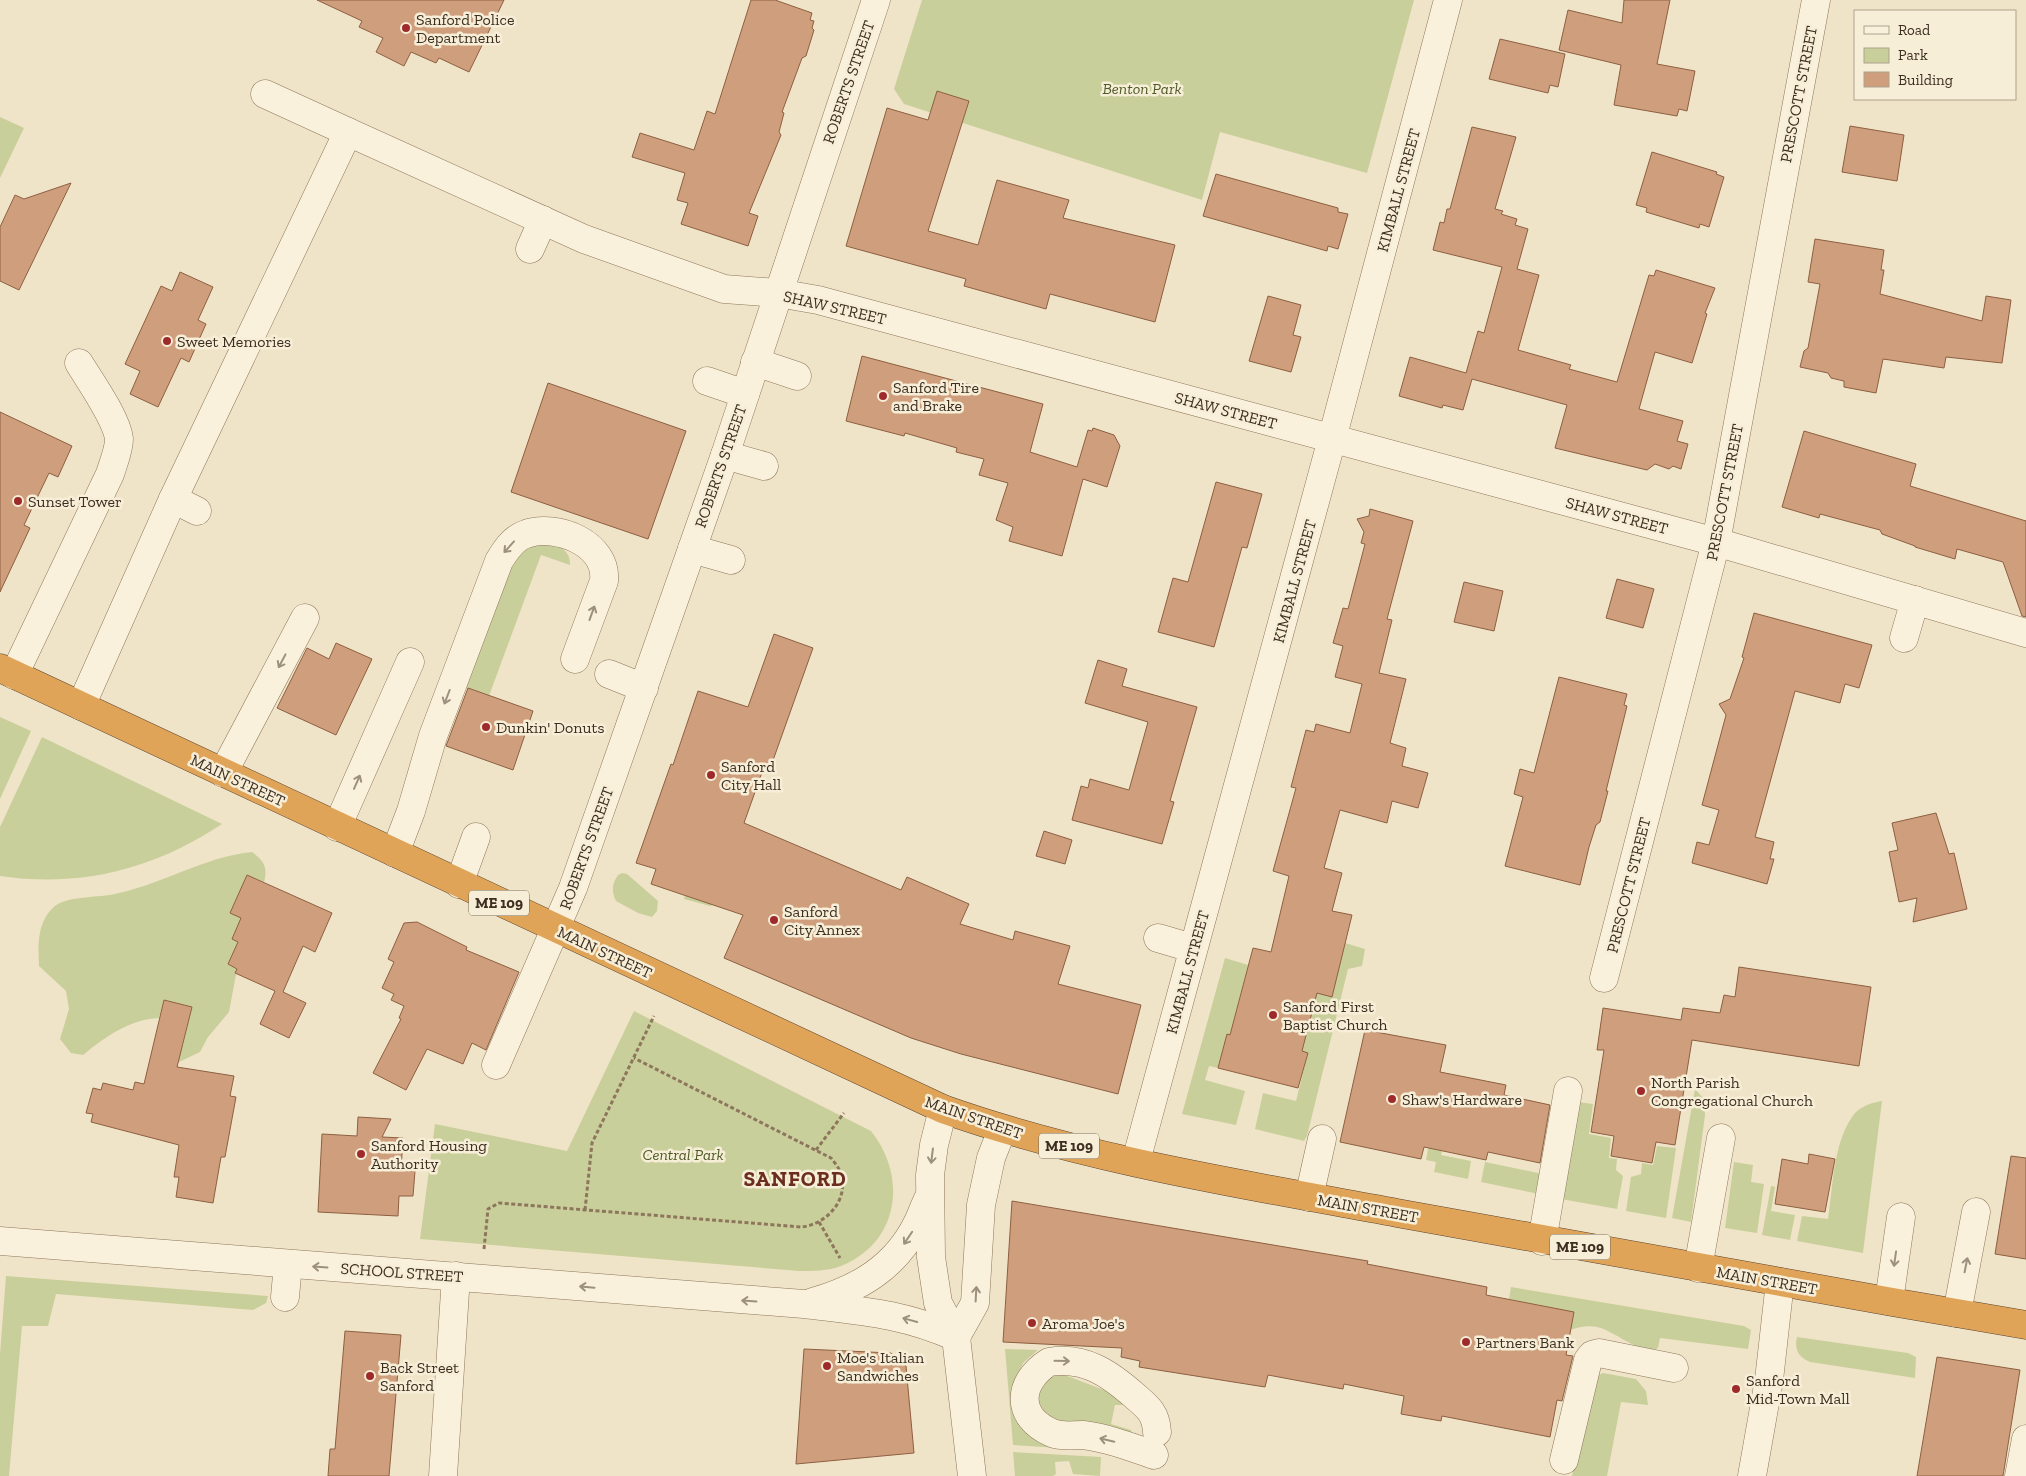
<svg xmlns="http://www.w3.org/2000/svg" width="2026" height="1476" font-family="'Zilla Slab',serif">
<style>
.green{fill:#c9cf9b}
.building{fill:#cf9f7d;stroke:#8d5f41}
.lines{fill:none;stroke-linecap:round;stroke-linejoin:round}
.minor-casing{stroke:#8d765c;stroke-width:29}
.highway-casing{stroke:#5b4430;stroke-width:29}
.path{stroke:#8d765c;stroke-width:3;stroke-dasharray:4 2.5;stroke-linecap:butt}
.minor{stroke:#faf1dc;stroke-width:28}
.highway{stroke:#e0a458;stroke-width:28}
.oneway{stroke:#9c907e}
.poi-dot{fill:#9e2a2b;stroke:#f7eed8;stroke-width:2}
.labels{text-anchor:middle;stroke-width:5;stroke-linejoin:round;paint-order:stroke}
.shield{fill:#f7eed8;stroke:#756857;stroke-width:1}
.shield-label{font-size:15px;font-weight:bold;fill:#3d2e20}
.poi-label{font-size:16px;fill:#3d2e20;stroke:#f7eed8;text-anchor:start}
.street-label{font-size:16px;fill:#3d2e20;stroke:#f7eed8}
.park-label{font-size:16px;font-style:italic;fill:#4d5a26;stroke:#f7eed8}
.district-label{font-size:21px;font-weight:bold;letter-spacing:1px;fill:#6b2e1e;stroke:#f7eed8}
</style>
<rect width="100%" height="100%" fill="#f0e4c8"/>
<g class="green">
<path d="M922 0H1414L1367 173 1220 132 1202 200 904 104 894 89Z"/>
<path d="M0 117 24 128 0 178Z"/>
<path d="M527 543C544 544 571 542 570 565L541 555 489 696 462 686 510 559Z"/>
<path d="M0 717 31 731 0 799Z"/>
<path d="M42 737 222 824C154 869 81 888 0 876V827Z"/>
<path d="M252 852C264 861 268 867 264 882L247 875 230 913 241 918 238 942 228 964 237 969 229 1012 208 1037 200 1052 179 1062 175 1056 183 1045 192 1007 164 1000 159 1018C130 1019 105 1037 83 1055L71 1053 60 1039 69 1009 66 991 39 966C38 945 37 921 55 906 66 897 96 897 110 895 160 886 202 857 252 852Z"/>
<path d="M622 873 627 874 658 901 657 911 652 917 638 913 616 901C611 891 612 884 618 875Z"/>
<path d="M685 895 731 900 710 906 684 899Z"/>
<path d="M1345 943 1365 949 1362 966 1348 969 1307 1136 1304 1141 1255 1129 1263 1093 1296 1101 1308 1053 1302 1051 1317 993 1332 997Z"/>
<path d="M1225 958 1248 965 1230 1035 1227 1034 1218 1068 1209 1066 1205 1080 1245 1091 1236 1125 1182 1114Z"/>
<path d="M634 1011 871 1131C908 1177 899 1243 841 1266 828 1271 813 1271 799 1271L420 1239 435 1124 567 1151Z"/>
<path d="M1695 1089 1704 1099 1705 1115 1691 1222 1672 1218Z"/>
<path d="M1882 1101 1863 1253 1797 1241 1802 1216 1828 1219C1833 1187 1833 1145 1852 1117 1859 1106 1871 1103 1882 1101Z"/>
<path d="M1578 1102 1593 1104 1589 1134 1611 1138 1609 1158 1617 1159 1616 1170 1623 1176 1617 1209 1561 1199Z"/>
<path d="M1429 1144 1443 1147 1441 1155 1471 1161 1468 1179 1434 1172 1436 1162 1426 1160Z"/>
<path d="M1657 1146 1676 1148 1666 1218 1626 1211 1631 1177 1641 1174 1642 1163 1653 1165Z"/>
<path d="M1485 1162 1543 1174 1539 1194 1481 1182Z"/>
<path d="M1734 1162 1753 1165 1751 1182 1764 1184 1757 1233 1725 1228Z"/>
<path d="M1771 1186 1775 1187 1771 1211 1795 1215 1790 1240 1762 1235Z"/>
<path d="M6 1276 268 1296 266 1303 253 1310 56 1294 48 1326H22L9 1476H0V1354Z"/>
<path d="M1511 1287 1744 1326 1751 1330 1748 1349 1660 1338 1658 1348C1642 1357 1614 1330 1597 1327 1588 1325 1579 1327 1570 1330L1573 1312 1509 1299Z"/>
<path d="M1797 1337 1908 1353 1916 1357 1915 1378 1810 1362C1798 1357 1794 1349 1797 1337Z"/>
<path d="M1005 1349 1038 1350 1023 1363 1014 1386 1059 1448 1013 1445Z"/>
<path d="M1603 1373 1636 1379 1646 1391 1648 1405 1621 1402 1607 1476H1572L1594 1377Z"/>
<path d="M1062 1374 1125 1398 1126 1405H1115L1111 1424 1131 1430 1132 1433C1104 1430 1035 1433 1038 1391L1053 1375Z"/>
<path d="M1013 1452 1101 1457 1100 1476 1073 1474 1069 1461 1055 1462 1056 1474 1053 1476H1015Z"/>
</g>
<g class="building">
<path d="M317 0H504L469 72 439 58 436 63 411 52 404 66 376 52 383 38 359 27 362 21Z"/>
<path d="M751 0H775L812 13 810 20 814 21 812 28 814 30 806 56 802 58 782 112 784 113 779 132 781 135 749 213 758 216 748 246 681 224 688 203 677 200 685 173 632 157 640 133 694 150 707 111 715 114Z"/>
<path d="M1624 0H1670L1657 64 1695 71 1687 111 1679 109 1677 116 1614 105 1621 65 1559 50 1568 10 1622 23Z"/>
<path d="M1500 39 1565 54 1558 87 1550 85 1548 93 1489 79Z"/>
<path d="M937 91 969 101 928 231 978 245 997 180 1069 200 1063 218 1175 245 1155 322 1050 294 1046 309 964 286 966 279 846 246 887 108 928 120Z"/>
<path d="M1850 126 1904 135 1897 181 1842 172Z"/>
<path d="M1472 127 1516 137 1495 209 1503 211 1501 214 1517 219 1515 225 1528 229 1517 269 1539 275 1518 350 1571 365 1569 369 1617 382 1649 275 1654 276 1656 270 1715 288 1705 313 1707 314 1692 363 1655 352 1639 409 1683 421 1677 441 1688 444 1681 469 1673 466 1669 469 1655 464 1647 470 1555 448 1567 405 1472 379 1463 410 1443 405 1442 408 1399 396 1410 357 1466 373 1478 331 1484 333 1502 267 1433 250 1440 222 1444 223 1447 209H1450Z"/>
<path d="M1652 152 1717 172 1716 174 1724 177 1709 227 1700 224 1699 228 1646 212 1647 208 1636 205Z"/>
<path d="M1216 174 1338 208V212L1348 214 1338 249 1328 246 1327 251 1203 216Z"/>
<path d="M71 183 19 290 0 281V227L15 195 24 199Z"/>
<path d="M1815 239 1884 250 1881 270H1884L1880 294 1982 321 1986 296 2011 300 2002 363 1946 357 1944 368 1883 359 1876 393 1844 387V381L1831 378 1828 373 1800 367 1804 351 1808 348 1820 284 1808 282Z"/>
<path d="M180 272 213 287 198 320 206 324 189 362 181 358 158 407 130 394 140 371 125 364 161 286 172 291Z"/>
<path d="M1268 296 1301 305 1293 335 1301 337 1291 372 1249 361Z"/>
<path d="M862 356 1043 404 1030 452 1077 467 1088 430 1092 431 1093 428 1114 435 1120 446 1107 487 1083 479 1062 556 1009 541 1013 527 996 520 1008 483 979 475 984 459 956 452 957 448 905 433 904 436 846 421Z"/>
<path d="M548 383 686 431 648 539 511 492Z"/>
<path d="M0 412 72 446 58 477 49 473 24 525 30 528 0 592Z"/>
<path d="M1804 431 1916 464 1910 486 2026 521V617L2022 616 2003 562 1957 549 1955 559 1915 547V546L1882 534 1880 530 1820 514 1819 518 1782 507Z"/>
<path d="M1216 482 1262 494 1247 548 1242 547 1214 647 1158 632 1173 578 1188 582Z"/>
<path d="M1370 509 1413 521 1387 619 1392 620 1379 673 1406 679 1390 743 1406 748 1402 766 1428 773 1418 808 1392 801 1387 823 1340 810 1324 868 1342 873 1332 911 1352 915 1332 997 1317 993 1302 1051 1308 1053 1298 1088 1218 1068 1227 1034 1230 1035 1253 948 1271 952 1289 876 1273 871 1296 788 1291 787 1306 730 1314 732 1316 724 1350 733 1362 684 1335 677 1343 646 1333 643 1343 608 1348 609 1365 544 1361 543 1364 532 1357 519 1369 516Z"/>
<path d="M1617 579 1654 589 1643 628 1606 618Z"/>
<path d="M1464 582 1503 591 1494 631 1454 622Z"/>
<path d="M1754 613 1872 645 1859 688 1845 684 1840 703 1795 691 1755 837 1774 842 1770 859H1774L1767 884 1692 863 1697 842 1709 845 1719 810 1702 805 1726 715 1719 704 1730 699 1744 658 1742 657Z"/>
<path d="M774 634 813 648 771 766 765 764 744 823 901 890 907 877 969 904 960 924 1013 940 1015 931 1070 946 1058 984 1141 1005 1118 1094 961 1054 911 1038 724 958 743 915 651 884 656 869 636 863 671 764 673 765 698 691 748 707Z"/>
<path d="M336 643 372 659 336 735 277 708 307 648 329 659Z"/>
<path d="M1098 660 1127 669 1122 686 1197 707 1170 801 1174 802 1162 844 1072 820 1081 786 1088 788 1090 779 1129 790 1148 722 1085 703Z"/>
<path d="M1559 677 1627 694 1624 705 1627 706 1606 791H1608L1600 822 1596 825 1589 847 1580 885 1505 866 1523 797 1514 794 1520 769 1534 773Z"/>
<path d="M468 688 533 711 513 770 446 746Z"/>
<path d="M1936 813 1949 854 1954 853 1967 909 1913 922 1917 898 1899 902 1889 852 1898 850 1892 823Z"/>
<path d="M1044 831 1072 840 1065 864 1036 856Z"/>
<path d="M247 875 332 913 315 952 303 946 283 992 306 1003 289 1038 260 1024 275 991 235 973 237 969 228 964 238 942 232 939 241 918 230 913Z"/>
<path d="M417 922 467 947 466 950 519 972 486 1050 472 1043 463 1064 427 1049 406 1090 373 1073 401 1019 399 1018 404 1006 391 1000 394 994 382 988 394 962 388 959 404 923Z"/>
<path d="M1739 967 1871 987 1859 1066 1692 1040 1675 1145 1656 1142 1652 1163 1611 1156 1614 1136 1591 1132 1604 1050H1597L1603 1008 1681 1020 1683 1008 1720 1013 1724 995 1735 997Z"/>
<path d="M164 1000 192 1007 177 1067 234 1076 230 1096 236 1097 225 1157H221L213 1203 176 1197 179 1177H174L179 1145 91 1122 93 1114 86 1113 93 1088 101 1090 103 1083 133 1090 135 1082 144 1084Z"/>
<path d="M1365 1030 1446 1045 1440 1072 1506 1085 1504 1095 1550 1105 1540 1163 1488 1152 1486 1160 1424 1147 1421 1159 1340 1142Z"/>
<path d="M358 1117 391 1119 382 1137 403 1138 401 1170 415 1171 413 1196H399L398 1216 318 1212 322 1134 357 1136Z"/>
<path d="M1809 1154 1835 1159 1825 1212 1775 1204 1782 1159 1808 1164Z"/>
<path d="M2011 1156 2026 1158V1259L1995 1254Z"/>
<path d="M1012 1201 1368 1261 1367 1264 1487 1287 1486 1295 1574 1312 1566 1355 1573 1356 1562 1401 1557 1400 1550 1437 1442 1416 1441 1421 1401 1414 1404 1396 1344 1384 1343 1389 1268 1375 1265 1387 1139 1367 1140 1361 1121 1357 1122 1348 1003 1342Z"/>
<path d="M345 1331 401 1335 389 1476H328L330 1449H335Z"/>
<path d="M804 1349 891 1353 906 1366 914 1453 796 1464Z"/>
<path d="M1937 1357 2020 1370 2003 1476H1917Z"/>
</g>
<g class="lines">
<g class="minor-casing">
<g id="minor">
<path d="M265 94 348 132"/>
<path d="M530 249 543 220"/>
<path d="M755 362 797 376"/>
<path d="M707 381 745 394"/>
<path d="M725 455 764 466"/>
<path d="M173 499 197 511"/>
<path d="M692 549 731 560"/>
<path d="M1904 638 1915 600"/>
<path d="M609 674 644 688"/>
<path d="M14 675 110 474C113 464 119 450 119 439 117 419 90 381 79 363"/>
<path d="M81 706 173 499 348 132 584 239 724 289 778 293 818 300 1716 542 2026 633"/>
<path d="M223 773 305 618"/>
<path d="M337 827 410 662"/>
<path d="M395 853 411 811 433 736 499 561C505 551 513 538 526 534 557 523 608 544 604 581L575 659"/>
<path d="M459 884 476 837"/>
<path d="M1158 938 1192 948"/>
<path d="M1604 978 1716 542 1816 0"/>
<path d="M496 1065 573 888 725 455 876 0"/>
<path d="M943 1109 934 1145 930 1175 931 1257 938 1303 956 1337 972 1476"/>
<path d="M1136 1161 1332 439 1448 0"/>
<path d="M1309 1197 1322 1139"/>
<path d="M0 1241 804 1304C861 1311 902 1313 956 1337"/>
<path d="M1542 1241 1568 1091"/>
<path d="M1698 1268 1721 1138"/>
<path d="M285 1297 288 1264"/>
<path d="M1889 1301 1901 1217"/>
<path d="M813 1302C858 1289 895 1268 917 1224 921 1216 924 1207 928 1199"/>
<path d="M1957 1313 1976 1212"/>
<path d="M956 1337 975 1303 981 1205 991 1158 1002 1130"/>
<path d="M1154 1455C1131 1447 1107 1438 1083 1435 1072 1435 1063 1437 1052 1433 1015 1417 1017 1382 1049 1362 1085 1356 1110 1374 1136 1397 1149 1408 1156 1414 1157 1432"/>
<path d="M1564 1460 1588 1360 1592 1355 1599 1353 1674 1368"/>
<path d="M443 1476 456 1276"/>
<path d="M1752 1476 1769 1380 1780 1282"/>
<path d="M2019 1476 2026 1439"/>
</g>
</g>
<g class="highway-casing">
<path id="highway" d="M0 668 943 1109C1087 1160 1247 1185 1397 1213 1606 1252 1816 1289 2026 1325"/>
</g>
<g class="path">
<path d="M816 1150 844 1113"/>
<path d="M585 1210 592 1143 654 1016"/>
<path d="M819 1222 840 1258"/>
<path d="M484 1249 488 1209 499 1203 801 1227C825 1225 849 1201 841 1175 840 1169 835 1163 831 1158L634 1058"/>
</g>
<use href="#minor" class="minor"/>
<use href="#highway" class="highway"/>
</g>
<defs><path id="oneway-shaft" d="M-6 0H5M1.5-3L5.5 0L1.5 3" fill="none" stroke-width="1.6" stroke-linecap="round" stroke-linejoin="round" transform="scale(1.25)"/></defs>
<g class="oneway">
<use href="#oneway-shaft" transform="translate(509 547) rotate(132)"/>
<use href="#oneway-shaft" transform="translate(592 613) rotate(-70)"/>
<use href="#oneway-shaft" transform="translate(282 661) rotate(118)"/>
<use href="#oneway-shaft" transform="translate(447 697) rotate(111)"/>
<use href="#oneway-shaft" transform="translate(357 782) rotate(-66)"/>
<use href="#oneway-shaft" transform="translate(932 1156) rotate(97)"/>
<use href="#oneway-shaft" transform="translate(908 1238) rotate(124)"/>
<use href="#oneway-shaft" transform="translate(1895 1259) rotate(98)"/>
<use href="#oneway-shaft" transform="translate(1966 1265) rotate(-79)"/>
<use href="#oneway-shaft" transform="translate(320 1267) rotate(-176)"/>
<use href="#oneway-shaft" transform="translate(587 1287) rotate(-175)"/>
<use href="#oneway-shaft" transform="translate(976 1294) rotate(-87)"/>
<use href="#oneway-shaft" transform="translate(749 1301) rotate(-176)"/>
<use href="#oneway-shaft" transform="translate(910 1320) rotate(-165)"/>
<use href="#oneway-shaft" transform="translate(1062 1361) rotate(1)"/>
<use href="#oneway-shaft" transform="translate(1107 1440) rotate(-167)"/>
</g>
<g class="poi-dot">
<circle cx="406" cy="28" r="5"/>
<circle cx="167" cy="341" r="5"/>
<circle cx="883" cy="396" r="5"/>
<circle cx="18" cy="501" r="5"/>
<circle cx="486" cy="727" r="5"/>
<circle cx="711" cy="775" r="5"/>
<circle cx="774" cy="920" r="5"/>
<circle cx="1273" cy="1015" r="5"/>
<circle cx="1641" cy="1091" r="5"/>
<circle cx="1392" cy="1099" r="5"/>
<circle cx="361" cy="1154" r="5"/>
<circle cx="1032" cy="1323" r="5"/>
<circle cx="1466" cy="1342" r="5"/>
<circle cx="827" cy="1366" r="5"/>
<circle cx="370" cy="1376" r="5"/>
<circle cx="1736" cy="1389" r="5"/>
</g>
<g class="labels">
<g class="shield">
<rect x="469" y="890.5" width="60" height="25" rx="4"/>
<rect x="1039" y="1133.5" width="60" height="25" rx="4"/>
<rect x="1550" y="1234.5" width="60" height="25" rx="4"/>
</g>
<g class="shield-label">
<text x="499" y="908">ME 109</text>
<text x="1069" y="1151">ME 109</text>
<text x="1580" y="1252">ME 109</text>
</g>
<g class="poi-label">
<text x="416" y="25">Sanford Police<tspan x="416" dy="18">Department</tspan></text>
<text x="177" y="347">Sweet Memories</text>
<text x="893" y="393">Sanford Tire<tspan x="893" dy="18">and Brake</tspan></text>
<text x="28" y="507">Sunset Tower</text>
<text x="496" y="733">Dunkin' Donuts</text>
<text x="721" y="772">Sanford<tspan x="721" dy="18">City Hall</tspan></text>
<text x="784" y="917">Sanford<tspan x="784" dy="18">City Annex</tspan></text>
<text x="1283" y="1012">Sanford First<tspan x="1283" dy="18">Baptist Church</tspan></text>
<text x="1651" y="1088">North Parish<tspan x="1651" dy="18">Congregational Church</tspan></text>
<text x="1402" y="1105">Shaw's Hardware</text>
<text x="371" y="1151">Sanford Housing<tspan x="371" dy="18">Authority</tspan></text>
<text x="1042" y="1329">Aroma Joe's</text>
<text x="1476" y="1348">Partners Bank</text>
<text x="837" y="1363">Moe's Italian<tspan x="837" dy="18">Sandwiches</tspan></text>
<text x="380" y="1373">Back Street<tspan x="380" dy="18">Sanford</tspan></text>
<text x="1746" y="1386">Sanford<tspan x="1746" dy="18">Mid-Town Mall</tspan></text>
</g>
<g class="street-label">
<text transform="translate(848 82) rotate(-71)" y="6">ROBERTS STREET</text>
<text transform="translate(1798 94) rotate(-79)" y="6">PRESCOTT STREET</text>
<text transform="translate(1398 190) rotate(-75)" y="6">KIMBALL STREET</text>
<text transform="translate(835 307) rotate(13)" y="6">SHAW STREET</text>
<text transform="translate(1226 410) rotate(15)" y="6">SHAW STREET</text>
<text transform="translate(720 466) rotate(-71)" y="6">ROBERTS STREET</text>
<text transform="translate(1724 492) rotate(-79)" y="6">PRESCOTT STREET</text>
<text transform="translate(1617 515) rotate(15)" y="6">SHAW STREET</text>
<text transform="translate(1294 581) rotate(-75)" y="6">KIMBALL STREET</text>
<text transform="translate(238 780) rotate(25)" y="6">MAIN STREET</text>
<text transform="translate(586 848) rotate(-70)" y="6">ROBERTS STREET</text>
<text transform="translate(1628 885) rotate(-76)" y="6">PRESCOTT STREET</text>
<text transform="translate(605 952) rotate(25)" y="6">MAIN STREET</text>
<text transform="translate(1187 972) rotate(-75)" y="6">KIMBALL STREET</text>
<text transform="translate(974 1117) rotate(19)" y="6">MAIN STREET</text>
<text transform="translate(1368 1208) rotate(10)" y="6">MAIN STREET</text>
<text transform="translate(402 1272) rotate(4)" y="6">SCHOOL STREET</text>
<text transform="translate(1767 1280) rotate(10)" y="6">MAIN STREET</text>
</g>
<g class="park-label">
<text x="1142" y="94">Benton Park</text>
<text x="683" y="1160">Central Park</text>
</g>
<g class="district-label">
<text x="795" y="1186">SANFORD</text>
</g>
</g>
<rect x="1854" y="10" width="162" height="90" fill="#f7eed8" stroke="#ada18e"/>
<rect x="1864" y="26" width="25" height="8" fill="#faf1dc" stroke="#ada18e"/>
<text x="1898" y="35" font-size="15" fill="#3d2e20">Road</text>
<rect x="1864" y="48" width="25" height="15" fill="#c9cf9b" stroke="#ada18e"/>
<text x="1898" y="60" font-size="15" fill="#3d2e20">Park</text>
<rect x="1864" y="72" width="25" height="15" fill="#cf9f7d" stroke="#ada18e"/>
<text x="1898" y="85" font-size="15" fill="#3d2e20">Building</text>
</svg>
